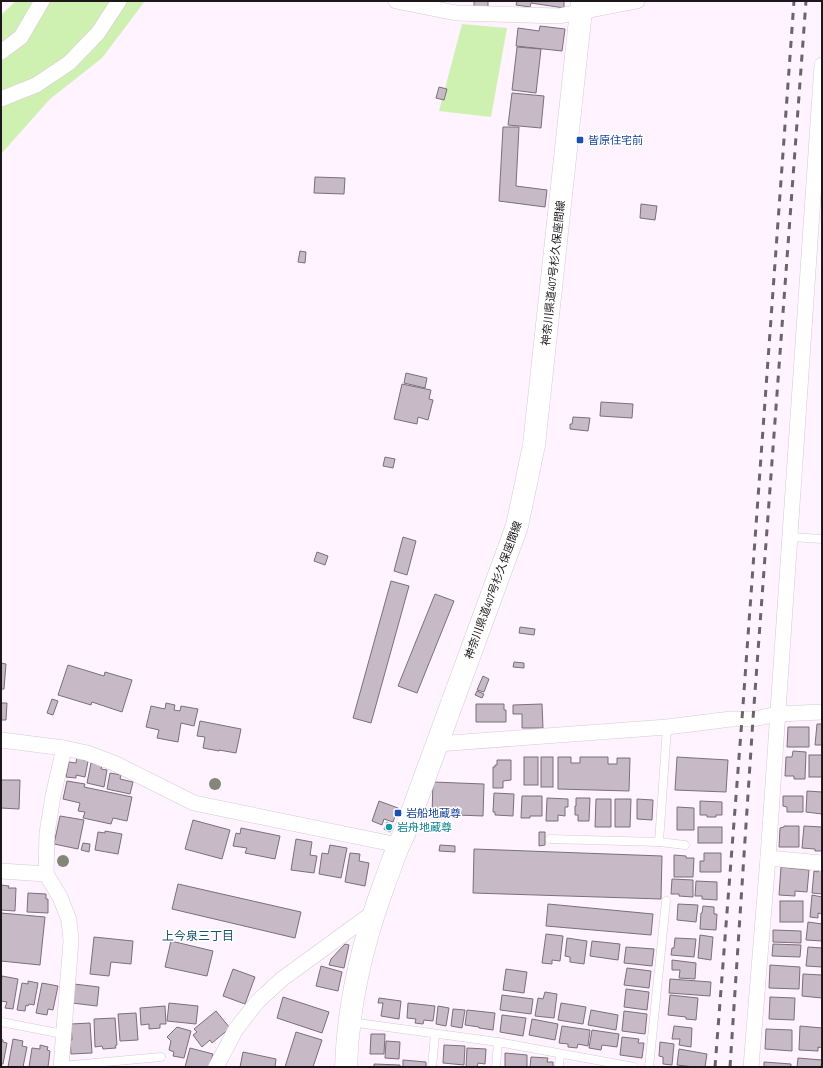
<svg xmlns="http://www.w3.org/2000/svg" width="823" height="1068" font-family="'Sofia Sans Condensed','Noto Sans JP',sans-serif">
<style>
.green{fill:#cef1b1}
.building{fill:#c7b9c6;stroke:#7b6f7a}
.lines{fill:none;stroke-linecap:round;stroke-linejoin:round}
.lane-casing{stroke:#d6c9d5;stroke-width:9}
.street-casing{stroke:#d6c9d5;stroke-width:16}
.secondary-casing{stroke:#d6c9d5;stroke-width:23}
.lane{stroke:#fff;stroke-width:8}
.street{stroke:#fff;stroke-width:15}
.secondary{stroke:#fff;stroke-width:22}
.rail{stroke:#6b646a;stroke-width:3;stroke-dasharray:7 7;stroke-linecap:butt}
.tree{fill:#838779}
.transit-dot{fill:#1a4fb4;stroke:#fff;stroke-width:1.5}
.culture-dot{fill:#0f9aa8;stroke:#fff;stroke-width:1.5}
.labels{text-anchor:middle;stroke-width:3;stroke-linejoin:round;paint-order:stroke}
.transit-label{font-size:11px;fill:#164399;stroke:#fff;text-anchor:start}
.street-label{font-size:11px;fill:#1c171b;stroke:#fff}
.culture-label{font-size:11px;fill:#0d838f;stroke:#fff;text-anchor:start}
.neighbourhood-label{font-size:12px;fill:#1a5374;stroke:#fff}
</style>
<rect width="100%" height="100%" fill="#fef3fe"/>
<g class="green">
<path d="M16 1H145L102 58 50 99 1 154V15Z"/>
<path d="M462 24 507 28 491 117 439 111Z"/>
</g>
<g class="building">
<path d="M474 1H488V8L474 7Z"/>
<path d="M517 1H564V8L531 3 530 7 516 5Z"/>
<path d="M540 26 565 29 562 51 516 46 518 28 539 31Z"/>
<path d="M517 47 541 49 536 93 512 90Z"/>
<path d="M439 87 447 89 444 100 436 98Z"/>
<path d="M512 93 544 96 541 128 508 125Z"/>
<path d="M503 127H519L516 186 547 190 545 207 499 201Z"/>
<path d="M315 177 345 178 344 194 314 193Z"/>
<path d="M641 204 657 206 655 220 640 218Z"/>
<path d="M300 251 306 252 305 263 298 262Z"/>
<path d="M406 373 427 378 425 388 404 383Z"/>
<path d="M402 384 431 390 429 399 433 400 428 420 418 417 417 424 394 419Z"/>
<path d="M601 402 633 404 632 418 600 416Z"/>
<path d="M573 417 590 418 588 431 570 429V424H572Z"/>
<path d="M385 457 395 459 393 468 383 466Z"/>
<path d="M403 537 416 541 407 575 394 571Z"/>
<path d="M317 552 328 556 325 565 314 561Z"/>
<path d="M391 581 409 586 371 723 353 718Z"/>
<path d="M435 594 454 601 417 693 398 686Z"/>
<path d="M520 627 535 629 534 635 519 633Z"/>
<path d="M514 662 524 663V668L513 667Z"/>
<path d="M1 663 6 664 4 689H1Z"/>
<path d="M68 665 104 676 105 672 132 680 122 712 92 702 91 705 58 695Z"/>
<path d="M483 676 489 679 484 692 477 690Z"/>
<path d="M477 691 484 694 482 698 475 695Z"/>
<path d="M52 699 58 701 53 715 47 713Z"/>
<path d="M1 703H7L6 720H1Z"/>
<path d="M166 703 175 705 174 710 180 711 181 706 198 709 194 726 181 723 178 742 157 738 159 730 146 727 151 706 165 709Z"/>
<path d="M476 704H504V710H506V722H476Z"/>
<path d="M542 704 543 728H522V714H513V705Z"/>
<path d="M200 721 241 729 236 753 219 750V751L203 748 205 737 197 736Z"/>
<path d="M817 724H822V745H815Z"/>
<path d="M788 727H809V747H787Z"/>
<path d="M793 751 806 752 805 779H794V776H785L786 757H792Z"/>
<rect x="809" y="755" width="13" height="22"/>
<path d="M77 756 84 757 83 760 88 761 85 777 76 775V778L66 777 69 762 76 763Z"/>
<rect x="524" y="757" width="14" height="28"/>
<rect x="541" y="757" width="12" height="30"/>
<path d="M558 757H571V763H580V757H608V764H617V758H630L629 791 558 789Z"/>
<path d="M677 757 728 760 726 792 675 790Z"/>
<path d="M497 760H511V780L503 781V788H493V767H495V765H497Z"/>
<path d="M91 763 102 765 101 769 107 770 104 787 87 783Z"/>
<path d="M110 773 121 775 120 779 133 782 130 794 107 789Z"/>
<path d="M1 780H20L19 809 1 808Z"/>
<path d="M67 781 85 784 84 787 132 797 127 821 113 818 111 824 83 818 85 812 78 811 80 803 63 799Z"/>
<path d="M433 782 484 784 483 816 432 814Z"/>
<path d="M807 791 822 792V814L806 812Z"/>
<path d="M494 793 514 794 513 816 495 815V812H493Z"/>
<path d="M522 796H542V816H530V818H521Z"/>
<path d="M783 796H803V812H787V807L783 806Z"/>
<path d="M547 798 568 799V807H565V816L558 815V821H546Z"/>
<path d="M576 798H590L589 821H578V815H575V806H576Z"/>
<path d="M596 799H611V827H595Z"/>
<path d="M615 799H631L630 827H615Z"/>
<path d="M637 799 653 800 652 820 637 819Z"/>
<path d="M379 801 398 808 393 822 384 819 382 825 372 821Z"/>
<path d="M700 801 722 802V815H716V817H707V815H700Z"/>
<path d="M677 807 694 808V830H677Z"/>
<path d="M60 816 84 820 78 849 54 844Z"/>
<path d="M193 820 230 830 222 859 185 849Z"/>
<path d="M387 822 393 825 390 832 384 829Z"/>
<path d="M784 826H799V847H779L780 828 784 827Z"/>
<path d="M804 826 822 827V851H815V849L802 848Z"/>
<rect x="698" y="827" width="24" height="16"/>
<path d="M241 828 280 836 275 859 245 853 247 848 233 846 236 833 240 834Z"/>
<path d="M105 831 122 834 118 854 95 850 98 832 105 833Z"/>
<path d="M539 832H545V845L539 846Z"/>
<path d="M296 839 312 842 310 855 317 856 314 873 291 870Z"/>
<path d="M83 843 90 844 89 852 81 850Z"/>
<path d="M330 845 347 848 341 878 319 874 322 853 328 854Z"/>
<path d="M440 845 455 846V852L439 851Z"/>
<path d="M474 849 662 856 661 899 473 893Z"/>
<path d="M350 853 360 854 359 861 369 863 365 886 345 882Z"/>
<path d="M704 853H721V872H700V861H704Z"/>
<path d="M674 855 686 856V858H694L693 877H674Z"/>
<path d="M781 867 809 870 807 892 795 891V896L779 895Z"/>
<path d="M818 869 822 870V894L812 893 814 871 818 872Z"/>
<path d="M672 879 693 880V897L679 896V894H671Z"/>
<path d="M696 881 717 882V900L702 899V896H695Z"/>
<path d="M178 884 301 912 295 938 172 909Z"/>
<path d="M1 885 9 886 8 888H16L15 911 1 910Z"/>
<path d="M28 893 46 894V899H48V913L27 912Z"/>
<path d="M812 895 822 897V914L818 913V918L810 917Z"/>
<rect x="780" y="901" width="23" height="21"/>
<path d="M548 904 653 914 651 935 546 926Z"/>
<path d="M678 904 698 905 696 922 677 920Z"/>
<path d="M703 906 714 907V914H717L716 930 700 929 701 913H702Z"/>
<path d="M1 913 45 917 40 965 1 961Z"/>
<path d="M808 922 822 924V941L806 940Z"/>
<path d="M773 930 801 931V943L773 942Z"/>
<path d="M546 934 563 936 560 961 552 960V964L542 963Z"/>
<path d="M700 935 713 937 711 960 698 958Z"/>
<path d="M94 937 133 941 131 964 111 962 109 976 90 974Z"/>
<path d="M567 938 587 941 584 964 570 962V957L565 956Z"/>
<path d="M675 938 696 939 694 957 671 955 672 948H674Z"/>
<path d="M171 941 213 951 207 976 165 967Z"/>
<path d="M592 941 620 944 618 960 590 956Z"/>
<path d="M345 944 349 945 344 968 329 965 331 959Z"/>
<path d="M773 944 801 945 800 957 772 956Z"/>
<path d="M626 947 654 949 652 966 624 963Z"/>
<path d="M808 947 822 948V967L806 966Z"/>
<path d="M672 960 696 963 695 979 679 978 680 970H672Z"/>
<path d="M770 965 800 967 799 989 769 988Z"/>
<path d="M321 966 342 972 338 991 316 986Z"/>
<path d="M627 968 651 971 649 988 624 985Z"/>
<path d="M233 969 255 977 245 1004 223 996Z"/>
<path d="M506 969 527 972 524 993 503 990Z"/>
<path d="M803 974 822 975V998L802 996Z"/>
<path d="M2 976 18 979 13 1009 5 1008 7 1002 1 1001V983Z"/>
<path d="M670 979 711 982 710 996 669 993Z"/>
<path d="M28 981 38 983 34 1005 29 1004 28 1006 26 1005 25 1011 17 1010 22 983 28 984Z"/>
<path d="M42 983 58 986 53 1010 48 1009 47 1015 36 1013Z"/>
<path d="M74 984 99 987 97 1006 72 1003Z"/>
<path d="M626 989 649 992 647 1010 624 1007Z"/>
<path d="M545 992 557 994 554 1018 535 1016 538 998 543 999Z"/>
<path d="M502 995 533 999 531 1014 500 1010Z"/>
<path d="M670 995 698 998 696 1020 686 1019V1017L668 1015Z"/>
<path d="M283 997 329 1012 322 1033 277 1018Z"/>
<path d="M770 997 795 998 794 1020 769 1019Z"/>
<path d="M379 998 401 1001 399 1019 381 1016 383 1003H378Z"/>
<path d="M169 1003 198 1006 196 1024 167 1021Z"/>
<path d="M408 1003 435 1006 433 1021 424 1020 423 1024 415 1023 416 1019 407 1018Z"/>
<path d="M561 1003 586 1007 583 1024 558 1020Z"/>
<path d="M165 1006 166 1024H160V1028L149 1029V1024L141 1025 140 1008Z"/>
<path d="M438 1006 449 1008 446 1026 436 1024Z"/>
<path d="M453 1009 465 1010 462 1028 451 1026Z"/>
<path d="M467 1010 495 1013 493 1030 479 1028V1027L465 1025Z"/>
<path d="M591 1010 618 1015 616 1030 588 1025Z"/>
<path d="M216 1011 230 1028 212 1043 210 1040 202 1047 193 1035 197 1032 194 1029Z"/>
<path d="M624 1011 647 1014 645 1034 622 1031Z"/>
<path d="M136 1013 138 1040 120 1041 118 1014Z"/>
<path d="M502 1015 526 1018 523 1036 500 1032Z"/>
<path d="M115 1018 117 1045 115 1046 116 1048 103 1049 102 1046 95 1047 94 1019Z"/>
<path d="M532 1019 558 1024 555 1040 529 1035Z"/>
<path d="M90 1023 92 1053 71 1054 70 1040H72L71 1024Z"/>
<path d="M562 1026 590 1030 588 1046 578 1044 577 1048 568 1047V1044L559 1043Z"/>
<path d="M674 1026 692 1028 691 1047 679 1045 680 1039H672Z"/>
<path d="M800 1026 822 1028V1048L818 1047V1051L799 1050Z"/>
<path d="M177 1027 191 1031 184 1058 173 1056 174 1052 169 1050 171 1041 167 1037Z"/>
<path d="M766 1029 792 1030V1051L765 1049Z"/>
<path d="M592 1030 619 1034 617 1047 602 1045 601 1050 589 1048Z"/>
<path d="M296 1032 322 1040 313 1067H285Z"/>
<path d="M371 1034H385L384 1054H370Z"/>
<path d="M622 1037 639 1039 638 1043H644L642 1058 620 1055Z"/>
<path d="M1 1039 3 1040V1042L7 1043 3 1064H1Z"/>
<path d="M13 1039 23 1041 22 1046 27 1047 23 1067H8Z"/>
<path d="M386 1041 400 1042 399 1059 385 1058Z"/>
<path d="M660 1042 674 1044 672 1065 663 1064V1057L659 1056Z"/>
<path d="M40 1045 48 1047 47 1050 50 1051 48 1067H29L32 1048 40 1049Z"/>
<path d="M444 1045 465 1046 464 1065 443 1063Z"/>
<path d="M190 1048 213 1054 209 1067H185Z"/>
<path d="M467 1048 486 1049 485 1064 478 1063 477 1067H466Z"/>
<path d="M679 1049 707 1054 705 1067H694L677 1065Z"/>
<path d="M243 1052 276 1059 275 1067H240Z"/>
<path d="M505 1053 527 1055V1067H505Z"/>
<path d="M531 1057 548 1058 547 1062H553V1067H530Z"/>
<path d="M798 1058 822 1060 821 1067H797Z"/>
<path d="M403 1060 426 1062V1067H403Z"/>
<path d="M764 1062 791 1064V1067H764Z"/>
<path d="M374 1064 400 1065V1067H374Z"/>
</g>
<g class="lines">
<g class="lane-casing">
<g id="lane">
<path d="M790 537 822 539"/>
<path d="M667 727 659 842 685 845"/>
<path d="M550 839 659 842"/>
<path d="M1 1022 63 1034"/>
<path d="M350 1022 498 1042 634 1067"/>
<path d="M61 1066 161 1057"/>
<path d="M432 1067 435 1034"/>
<path d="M496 1067 498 1042"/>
<path d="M559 1067 560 1054"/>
<path d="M649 1067 666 901"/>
</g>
</g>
<g class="street-casing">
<g id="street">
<path d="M396 1 456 13 559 16 637 1"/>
<path d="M1 52 21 37 42 1"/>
<path d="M1 99 36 85 69 63 98 33 119 1"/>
<path d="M1 740 64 748 87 753 114 763 194 803 398 845"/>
<path d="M437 744 667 727 731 719H753L778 714 822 712"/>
<path d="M768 858 822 863"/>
<path d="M1 871 46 874"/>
<path d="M61 1067 71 941 69 920 60 897 46 874 47 833 53 796 64 748"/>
<path d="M216 1067 236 1029 258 1001 282 979 374 912"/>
<path d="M751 1067 768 858 822 65"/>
</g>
</g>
<g class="secondary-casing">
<path id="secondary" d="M346 1067C348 1004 363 941 385 882 391 866 396 849 404 834L517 526 534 445 582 1"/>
</g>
<use href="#lane" class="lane"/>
<use href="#street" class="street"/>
<use href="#secondary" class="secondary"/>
<g class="rail">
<path d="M715 1067 742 719 794 1"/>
<path d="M730 1067 753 719 806 1"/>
</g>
</g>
<g class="tree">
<circle cx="215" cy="784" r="6"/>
<circle cx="63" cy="861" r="6"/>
</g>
<g class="transit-dot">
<rect x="576" y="136" width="8" height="8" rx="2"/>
<rect x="394" y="809" width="8" height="8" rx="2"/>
</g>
<circle class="culture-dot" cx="389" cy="827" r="4"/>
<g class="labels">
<g class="transit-label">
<text x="588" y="144">皆原住宅前</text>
<text x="406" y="817">岩船地蔵尊</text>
</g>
<g class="street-label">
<text transform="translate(553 273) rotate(-84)" y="4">神奈川県道407号杉久保座間線</text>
<text transform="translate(493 590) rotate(-70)" y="4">神奈川県道407号杉久保座間線</text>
</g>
<g class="culture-label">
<text x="397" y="831">岩舟地蔵尊</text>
</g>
<g class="neighbourhood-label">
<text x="198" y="940">上今泉三丁目</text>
</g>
</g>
<rect width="823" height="1068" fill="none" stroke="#1c171b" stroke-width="4"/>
</svg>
